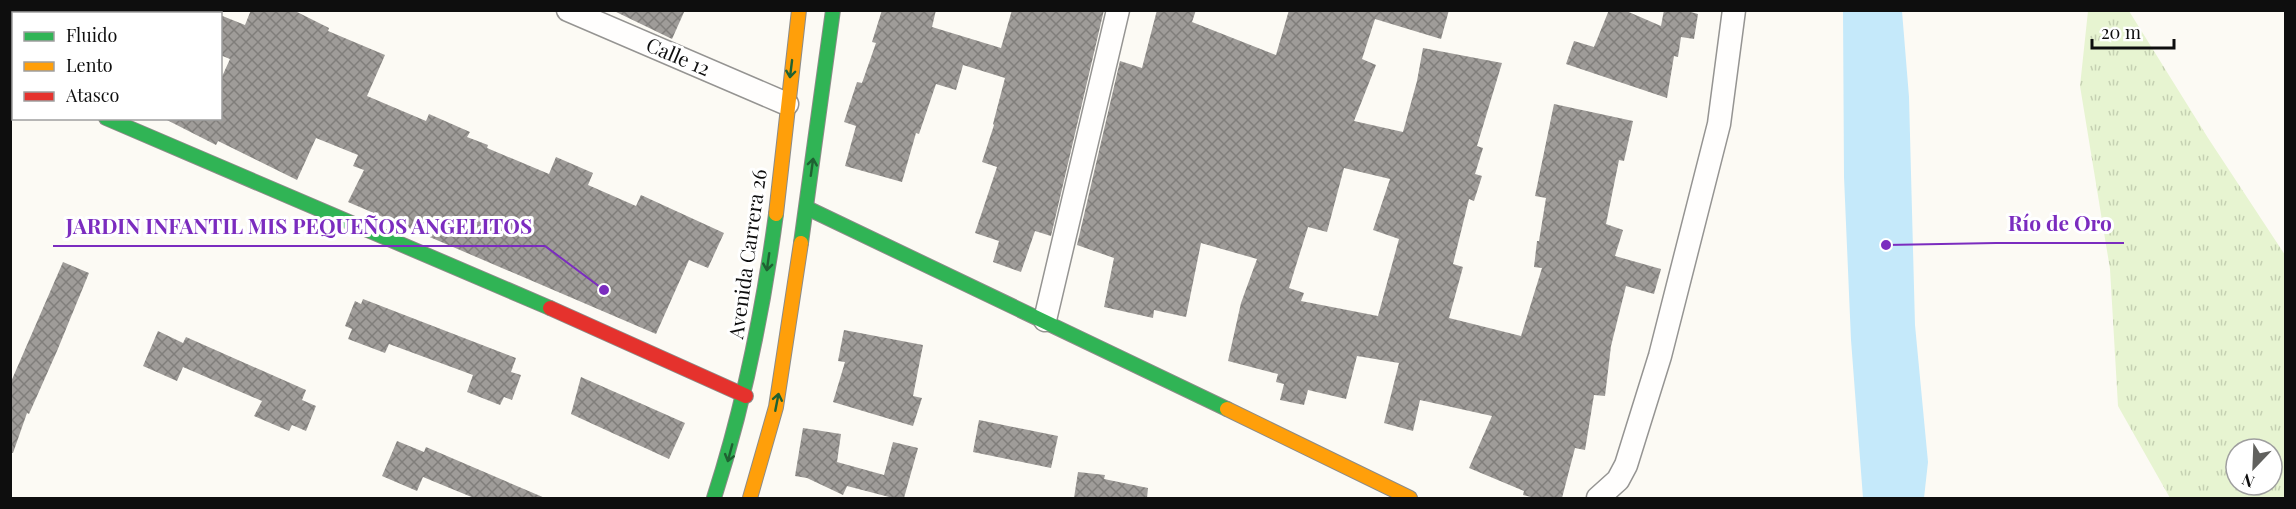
<svg xmlns="http://www.w3.org/2000/svg" width="2296" height="509" font-family="'Playfair Display',serif">
<style>
.grass{fill:url(#grass-tufts);fill-rule:evenodd}
.water{fill:#c5e9fa}
.building{fill:url(#building-cross-hatch);fill-rule:evenodd}
.lines{fill:none;stroke-linecap:round;stroke-linejoin:round}
.street-casing{stroke:#959492;stroke-width:25}
.fast-casing{stroke:#8c8b88;stroke-width:16}
.slow-casing{stroke:#8c8b88;stroke-width:16}
.jam-casing{stroke:#8c8b88;stroke-width:16}
.street{stroke:#fffefd;stroke-width:22}
.fast{stroke:#30b455;stroke-width:14}
.slow{stroke:#ff9f0a;stroke-width:14}
.jam{stroke:#e5322d;stroke-width:14}
.oneway{stroke:#1f6132}
.labels{text-anchor:middle;stroke-width:6;stroke-linejoin:round;paint-order:stroke}
.street-label{font-size:20px;fill:#0e0e0e;stroke:#fff}
.leader{fill:none;stroke:#7b2cbf;stroke-width:2}
.callout-dot{fill:#7b2cbf;stroke:#fff;stroke-width:2}
.callout-label{font-size:21px;text-anchor:middle;font-weight:bold;fill:#7b2cbf;stroke:#fff;stroke-width:6;stroke-linejoin:round;paint-order:stroke}
</style>
<defs>
<pattern id="grass-tufts" width="24" height="20" patternUnits="userSpaceOnUse" patternTransform="scale(1.5)"><rect width="24" height="20" fill="#e7f4d1"/><path d="M3 7l-1-3M5 7V3M7 7l1-3M15 17l-1-3M17 17v-4M19 17l1-3" fill="none" stroke="#c5d0b2"/></pattern>
<pattern id="building-cross-hatch" width="8" height="8" patternUnits="userSpaceOnUse" patternTransform="scale(1.5)"><rect width="8" height="8" fill="#9f9c99"/><path d="M0 0l8 8M0 8l8-8" fill="none" stroke="#807e7b"/></pattern>
</defs>
<rect width="100%" height="100%" fill="#fcfaf4"/>
<path class="grass" d="M2088 11H2129L2208 138 2285 255V498H2170L2118 406 2110 269 2080 86ZM2236 449H2272V485H2236Z"/>
<path class="water" d="M1843 11H1902L1909 97 1915 325 1928 462 1924 498H1863L1851 340 1844 177Z"/>
<g class="building">
<path d="M251 10H293L329 28 328 31 385 55 367 96 426 121 429 114 470 132 467 137 488 145 487 148 549 174 556 157 593 173 588 185 636 206 641 195 724 233 708 268 689 260 656 334 348 202 364 170 353 166 358 155 316 138 297 180 218 141 216 145 163 118H220V81L230 59 220 55V15L245 25Z"/>
<path d="M612 10H685L672 39Z"/>
<path d="M882 10H936L932 27 1001 48 1012 10H1104L1051 236 1035 231 1021 272 993 262 999 241 975 233 997 167 982 162 994 125 993 124 1005 78 963 65 956 90 936 84 919 134 916 133 902 182 845 166 856 126 844 122 857 82 862 83 876 43 872 42Z"/>
<path d="M1157 10H1196L1192 22 1276 55 1289 10H1449L1441 39 1375 19 1362 59 1376 65 1354 121 1403 132 1417 81 1423 48 1502 63 1477 146 1483 148 1475 174 1482 176 1474 201 1469 199 1453 264 1463 267 1449 318 1521 336 1542 268 1534 267 1537 241H1539L1546 198 1535 196 1554 104 1633 121 1624 161 1619 160 1606 224 1623 230 1615 256 1661 269 1654 294 1626 286 1611 346 1605 396 1594 395 1585 450 1575 448 1562 498H1535L1523 495 1524 491 1469 468 1492 416 1420 400 1413 431 1384 423 1399 363 1357 356 1346 399 1308 390 1304 405 1280 400 1284 384 1276 382 1278 374 1228 361 1241 303 1257 259 1201 243 1186 317 1154 310 1153 318 1104 307 1114 258 1077 245 1120 61 1142 68ZM1344 168 1390 179 1373 230 1399 239 1378 316 1301 301 1304 293 1289 288 1308 227 1327 232Z"/>
<path d="M1609 10H1624L1661 26 1664 10H1683L1698 14 1694 39 1681 37 1678 57 1674 56 1667 98 1566 64 1574 41 1594 47Z"/>
<path d="M63 262 89 273 57 351 29 414 27 413 13 453H10V384Z"/>
<path d="M363 299 516 358 511 372 521 375 512 400 504 397 500 405 467 392 473 375 389 344 385 353 348 339 352 329 345 326 355 301 361 304Z"/>
<path d="M844 330 923 345 913 396 922 398 913 426 833 402 845 362 838 361Z"/>
<path d="M158 331 183 343 186 337 306 390 302 400 316 406 306 431 292 425 289 431 254 416 262 401 183 367 177 381 143 366Z"/>
<path d="M581 377 685 423 669 459 571 414Z"/>
<path d="M979 420 1058 436 1051 468 973 452Z"/>
<path d="M803 428 841 434 837 462 884 475 893 442 918 448 904 498H893L847 486 843 495 807 478 795 476Z"/>
<path d="M397 441 424 452 426 447 545 498H474L423 477 417 491 382 476Z"/>
<path d="M1078 472 1105 475 1104 479 1148 488 1147 498H1074Z"/>
</g>
<g class="lines">
<g class="street-casing">
<g id="street">
<path d="M568 10 787 104"/>
<path d="M10 77 14 79"/>
<path d="M1045 320 1118 10"/>
<path d="M1598 498 1618 480 1626 465 1660 356 1719 124 1734 10"/>
</g>
</g>
<g class="fast-casing">
<g id="fast">
<path d="M106 118 550 308"/>
<path d="M807 208 1227 409"/>
<path d="M801 243 833 10"/>
<path d="M714 498C744 405 763 311 776 214"/>
</g>
</g>
<g class="slow-casing">
<g id="slow">
<path d="M776 214 799 10"/>
<path d="M1227 409 1410 498"/>
<path d="M750 498 776 407 801 243"/>
</g>
</g>
<g class="jam-casing">
<path id="jam" d="M550 308 746 396"/>
</g>
<use href="#street" class="street"/>
<use href="#fast" class="fast"/>
<use href="#slow" class="slow"/>
<use href="#jam" class="jam"/>
</g>
<defs><path id="oneway-shaft" d="M-6 0H5M1.5-3L5.5 0L1.5 3" fill="none" stroke-width="1.6" stroke-linecap="round" stroke-linejoin="round" transform="scale(1.5)"/></defs>
<g class="oneway">
<use href="#oneway-shaft" transform="translate(791 69) rotate(97)"/>
<use href="#oneway-shaft" transform="translate(812 167) rotate(-82)"/>
<use href="#oneway-shaft" transform="translate(768 262) rotate(98)"/>
<use href="#oneway-shaft" transform="translate(777 402) rotate(-79)"/>
<use href="#oneway-shaft" transform="translate(730 453) rotate(105)"/>
</g>
<g class="labels">
<g class="street-label">
<text transform="translate(678 57) rotate(23)" y="7">Calle 12</text>
<text transform="translate(748 254) rotate(-82)" y="7">Avenida Carrera 26</text>
</g>
</g>
<path class="leader" d="M1886 245L1996 243H2124M604 290L545 246H53"/>
<g class="callout-dot">
<circle cx="1886" cy="245" r="6"/>
<circle cx="604" cy="290" r="6"/>
</g>
<g class="callout-label">
<text x="2060" y="231">Río de Oro</text>
<text x="299" y="234">JARDIN INFANTIL MIS PEQUEÑOS ANGELITOS</text>
</g>
<rect width="2296" height="509" fill="none" stroke="#0e0e0e" stroke-width="24"/>
<rect x="12" y="12" width="210" height="108" fill="#ffffff" stroke="#9f9f9f" stroke-width="1.5"/>
<rect x="24" y="32" width="30" height="9" fill="#30b455" stroke="#9f9f9f" stroke-width="1.5"/>
<text x="66" y="42" font-size="18" fill="#0e0e0e">Fluido</text>
<rect x="24" y="62" width="30" height="9" fill="#ff9f0a" stroke="#9f9f9f" stroke-width="1.5"/>
<text x="66" y="72" font-size="18" fill="#0e0e0e">Lento</text>
<rect x="24" y="92" width="30" height="9" fill="#e5322d" stroke="#9f9f9f" stroke-width="1.5"/>
<text x="66" y="102" font-size="18" fill="#0e0e0e">Atasco</text>
<g transform="translate(2254 467) rotate(203)"><circle r="28" fill="#ffffff" stroke="#9f9f9f" stroke-width="1.5"/>
<path d="M0-4.5L10 22L0 15L-10 22Z" fill="#61615e"/>
<text y="-9" font-size="16" font-weight="bold" text-anchor="middle" fill="#0e0e0e">N</text>
</g>
<path d="M2092 39v9h82v-9" fill="none" stroke="#0e0e0e" stroke-width="3"/>
<text x="2101" y="39" font-size="18" fill="#0e0e0e" stroke="#ffffff" stroke-width="4.5" paint-order="stroke">20 m</text>
</svg>
